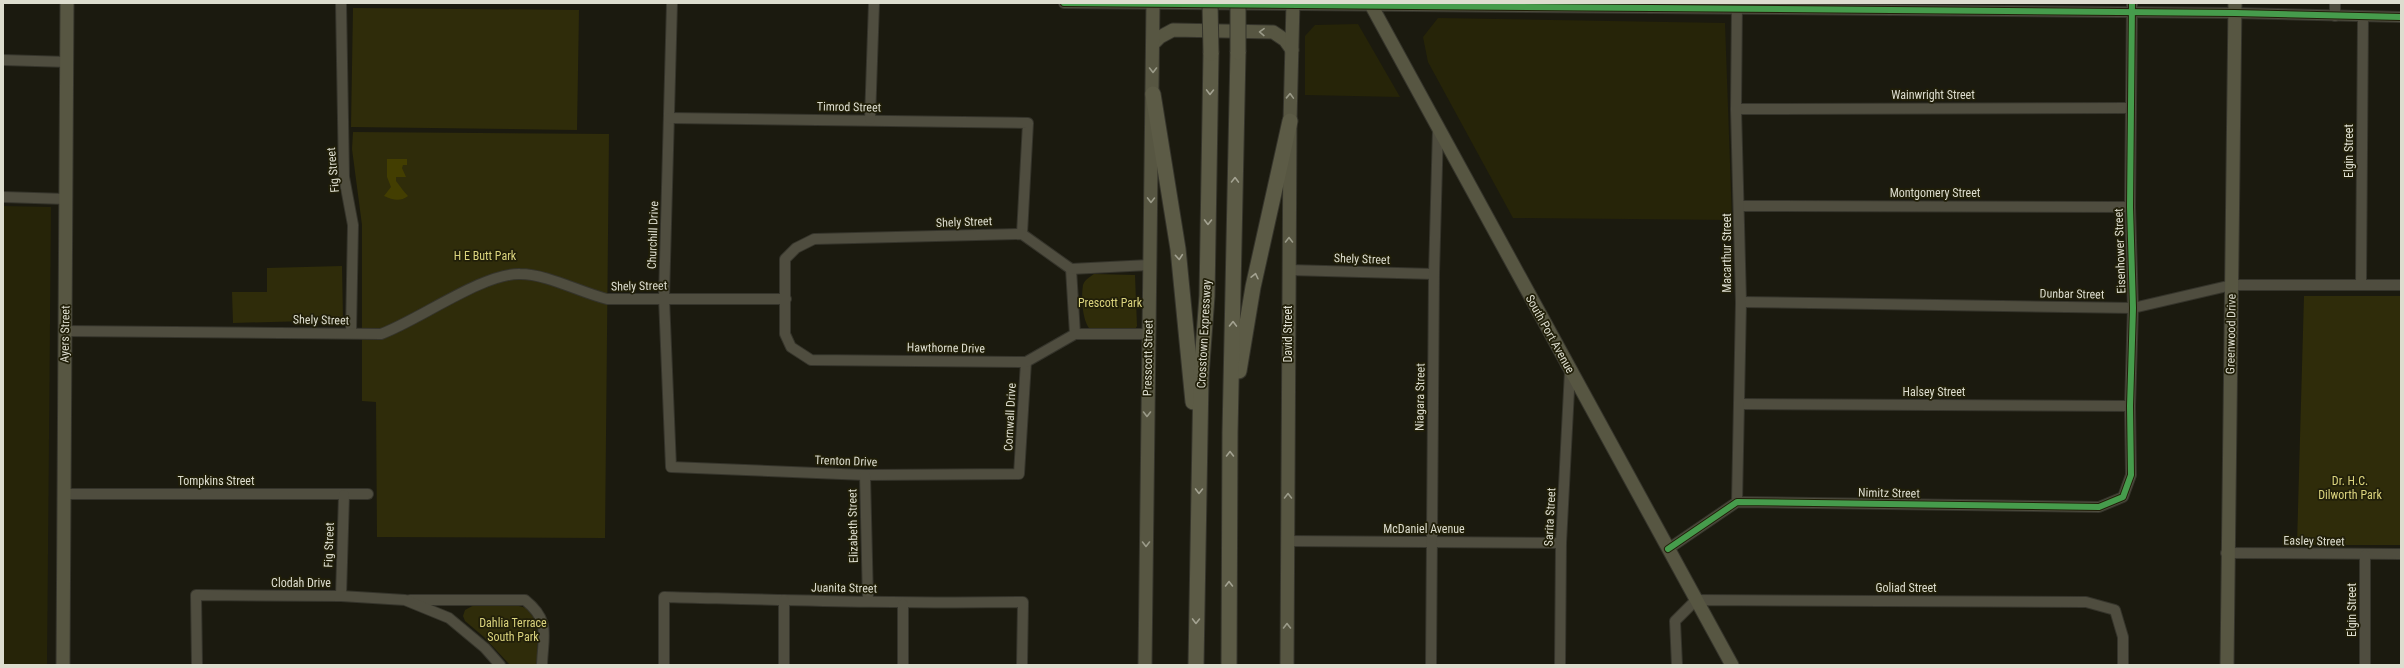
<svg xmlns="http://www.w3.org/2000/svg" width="2404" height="668" font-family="'Roboto Condensed',sans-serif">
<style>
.built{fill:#262408}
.green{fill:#2f2c0a}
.water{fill:#433e01}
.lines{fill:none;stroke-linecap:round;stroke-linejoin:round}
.minor-casing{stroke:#35342b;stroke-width:12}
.major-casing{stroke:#35342b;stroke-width:15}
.highway-casing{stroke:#35342b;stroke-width:17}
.minor{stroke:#4f4d3f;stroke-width:10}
.major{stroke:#575642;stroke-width:13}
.highway{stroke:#5c5b46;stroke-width:15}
.highway-bridge-casing{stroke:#35342b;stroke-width:17;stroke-linecap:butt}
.highway-bridge{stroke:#5c5b46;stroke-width:15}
.cycleway-casing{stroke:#211f09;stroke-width:8}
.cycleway{stroke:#469c4c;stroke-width:6}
.oneway{stroke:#9a9a88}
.oneway2{stroke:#a3a291}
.labels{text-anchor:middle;stroke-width:3.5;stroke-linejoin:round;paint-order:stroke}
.street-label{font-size:12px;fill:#ddddcf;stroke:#211f09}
.park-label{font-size:12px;fill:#dad37d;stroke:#211f09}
</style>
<rect width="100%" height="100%" fill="#1b1a0f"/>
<g class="built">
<path d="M1438 18 1725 23 1732 220 1513 218 1428 62 1423 37Z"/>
<path d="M1358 24 1400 97 1305 95V36L1315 25Z"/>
<path d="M3 206 51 207 47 665H3Z"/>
</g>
<g class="green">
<path d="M353 8 579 10 577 130 351 127Z"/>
<path d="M353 132 609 134 605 538 377 537 376 402 362 401V225L352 149Z"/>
<path d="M342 266 343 320 233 323 232 292H267V268Z"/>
<path d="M1094 274 1135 275 1137 326 1134 331H1092C1082 324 1081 297 1083 285 1085 279 1090 277 1094 274Z"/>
<path d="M2304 296H2401V545H2297Z"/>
<path d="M476 604C538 605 538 601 538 665H510L484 637 465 621 463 616 465 610Z"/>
</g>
<path class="water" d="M387 159H407V165H403L402 168 406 177H396V181C400 186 403 191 408 196 400 202 393 200 384 196L391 187 387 177Z"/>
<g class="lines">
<g class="minor-casing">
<g id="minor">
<path d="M341 3 344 177 353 225 351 333"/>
<path d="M672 3 664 298 671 467 865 475 1019 474 1026 362"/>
<path d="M1064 3 2235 13 2401 17"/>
<path d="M2335 16V3"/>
<path d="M3 60 68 62"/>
<path d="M1736 109 2131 108"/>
<path d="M669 118 1028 123 1022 234"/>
<path d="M870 119 874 3"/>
<path d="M3 197 66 199"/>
<path d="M1740 206 2130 207"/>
<path d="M1071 269 1075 334"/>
<path d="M1289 270 1434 274"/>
<path d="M2361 285 2363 17"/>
<path d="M1741 302 2133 308 2232 285H2401"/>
<path d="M65 331 381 334C419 320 483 273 520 274 547 274 579 292 607 299H786"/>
<path d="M1148 334H1075L1026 362 811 360 791 347 785 334V259L796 248 814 239 1022 234 1071 269 1149 265"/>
<path d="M1739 404 2130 406"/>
<path d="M865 475 868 601"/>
<path d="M64 494H368"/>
<path d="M1737 502 1741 302 1736 109 1737 3"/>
<path d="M1287 541 1561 543"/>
<path d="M1668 549 1737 502 2099 507 2123 497 2131 475 2130 406 2133 308 2130 207 2132 3"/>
<path d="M2226 553 2401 554"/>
<path d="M341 596 344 495"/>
<path d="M410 600H525C551 621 543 635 542 665"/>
<path d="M197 665 196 595 341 596 405 600 449 618 485 648 500 665"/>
<path d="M664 665V597C784 600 903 604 1023 602L1022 665"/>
<path d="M784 665V600"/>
<path d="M903 665V604"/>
<path d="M1431 665 1434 274 1438 129"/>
<path d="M1560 665 1561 543 1570 371"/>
<path d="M1677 665 1675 621 1696 600 2086 602 2115 610 2123 637V665"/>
<path d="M2365 665V555"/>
</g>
</g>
<g class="major-casing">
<g id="major">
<path d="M1370 3 1732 665"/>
<path d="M1153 44 1160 37 1173 30 1273 32 1285 40 1292 50"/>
<path d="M63 665 67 3"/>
<path d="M1145 665 1153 3"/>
<path d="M1287 665 1290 121 1293 3"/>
<path d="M2227 665 2235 3"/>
</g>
</g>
<g class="highway-casing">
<g id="highway">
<path d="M1153 94 1178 249 1193 402"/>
<path d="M1239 371 1253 287 1290 121"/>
<path d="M1196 665 1201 376 1207 296 1211 53"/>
<path d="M1229 665 1230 433 1238 52"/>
</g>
</g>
<use href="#minor" class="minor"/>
<use href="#major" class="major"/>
<use href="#highway" class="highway"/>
<g class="highway-bridge-casing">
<g id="highway-bridge">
<path d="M1210 3 1211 53"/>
<path d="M1238 3V52"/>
</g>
</g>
<use href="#highway-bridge" class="highway-bridge"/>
<g class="cycleway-casing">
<g id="cycleway">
<path d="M1064 3 2235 13 2401 17"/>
<path d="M1668 549 1737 502 2099 507 2123 497 2131 475 2130 406 2133 308 2130 207 2132 3"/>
</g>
</g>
<use href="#cycleway" class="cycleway"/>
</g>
<defs><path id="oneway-chevron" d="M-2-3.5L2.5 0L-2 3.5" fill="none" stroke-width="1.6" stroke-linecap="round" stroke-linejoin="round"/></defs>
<g class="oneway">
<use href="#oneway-chevron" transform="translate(1262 32) rotate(-179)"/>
<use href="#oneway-chevron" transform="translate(1153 70) rotate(90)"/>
<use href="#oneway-chevron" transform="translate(1290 96) rotate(-88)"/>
<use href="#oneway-chevron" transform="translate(1151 200) rotate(91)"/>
<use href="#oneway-chevron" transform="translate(1289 240) rotate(-90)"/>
<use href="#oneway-chevron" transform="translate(1147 414) rotate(90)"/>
<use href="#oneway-chevron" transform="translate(1288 496) rotate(-90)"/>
<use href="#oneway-chevron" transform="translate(1146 544) rotate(90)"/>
<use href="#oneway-chevron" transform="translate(1287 626) rotate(-90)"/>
</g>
<g class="oneway2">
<use href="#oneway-chevron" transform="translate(1210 92) rotate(91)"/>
<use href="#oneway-chevron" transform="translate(1235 180) rotate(-89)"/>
<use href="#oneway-chevron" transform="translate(1208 222) rotate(91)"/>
<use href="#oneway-chevron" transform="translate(1179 257) rotate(85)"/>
<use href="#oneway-chevron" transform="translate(1255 276) rotate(-77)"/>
<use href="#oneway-chevron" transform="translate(1233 324) rotate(-89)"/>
<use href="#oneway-chevron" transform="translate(1230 454) rotate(-90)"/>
<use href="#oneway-chevron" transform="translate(1199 491) rotate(91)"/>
<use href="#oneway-chevron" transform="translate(1229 584) rotate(-90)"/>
<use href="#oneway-chevron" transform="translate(1196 621) rotate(91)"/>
</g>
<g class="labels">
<g class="street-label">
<text x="1933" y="99">Wainwright Street</text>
<text transform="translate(849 107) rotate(1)" y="4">Timrod Street</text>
<text transform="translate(2349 151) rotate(-90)" y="4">Elgin Street</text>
<text transform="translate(333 170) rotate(-95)" y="4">Fig Street</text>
<text x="1935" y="197">Montgomery Street</text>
<text transform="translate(964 222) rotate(-2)" y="4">Shely Street</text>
<text transform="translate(653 235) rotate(-88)" y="4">Churchill Drive</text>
<text transform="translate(2120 251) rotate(-92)" y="4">Eisenhower Street</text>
<text transform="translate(1727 253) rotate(-90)" y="4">Macarthur Street</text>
<text transform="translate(1362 259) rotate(2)" y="4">Shely Street</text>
<text transform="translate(639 286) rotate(-1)" y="4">Shely Street</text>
<text transform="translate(2072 294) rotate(1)" y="4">Dunbar Street</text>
<text transform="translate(321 320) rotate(1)" y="4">Shely Street</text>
<text transform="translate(65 334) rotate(-89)" y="4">Ayers Street</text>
<text transform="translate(1204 334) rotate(-87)" y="4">Crosstown Expressway</text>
<text transform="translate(1288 334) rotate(-90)" y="4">David Street</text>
<text transform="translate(1550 334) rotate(61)" y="4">South Port Avenue</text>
<text transform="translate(2231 334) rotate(-89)" y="4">Greenwood Drive</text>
<text transform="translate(946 348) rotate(1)" y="4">Hawthorne Drive</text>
<text transform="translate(1148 358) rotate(-89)" y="4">Presscott Street</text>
<text x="1934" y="396">Halsey Street</text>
<text transform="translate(1420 397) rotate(-89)" y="4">Niagara Street</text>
<text transform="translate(1010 417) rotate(-87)" y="4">Cornwall Drive</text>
<text transform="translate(846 461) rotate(2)" y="4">Trenton Drive</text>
<text x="216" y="485">Tompkins Street</text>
<text transform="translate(1889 493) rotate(1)" y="4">Nimitz Street</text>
<text transform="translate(1550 517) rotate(-87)" y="4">Sarita Street</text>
<text transform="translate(853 526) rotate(-91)" y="4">Elizabeth Street</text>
<text x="1424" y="533">McDaniel Avenue</text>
<text transform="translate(2314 541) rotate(1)" y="4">Easley Street</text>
<text transform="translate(329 545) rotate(-88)" y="4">Fig Street</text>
<text x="301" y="587">Clodah Drive</text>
<text transform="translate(844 588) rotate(1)" y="4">Juanita Street</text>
<text x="1906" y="592">Goliad Street</text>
<text transform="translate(2352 610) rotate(-90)" y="4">Elgin Street</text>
</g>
<g class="park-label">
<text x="485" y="260">H E Butt Park</text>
<text x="1110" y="307">Prescott Park</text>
<text x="2350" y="485">Dr. H.C.<tspan x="2350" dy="14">Dilworth Park</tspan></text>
<text x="513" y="627">Dahlia Terrace<tspan x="513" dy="14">South Park</tspan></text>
</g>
</g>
<rect width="2404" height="668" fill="none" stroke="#ddddcf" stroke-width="8"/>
</svg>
